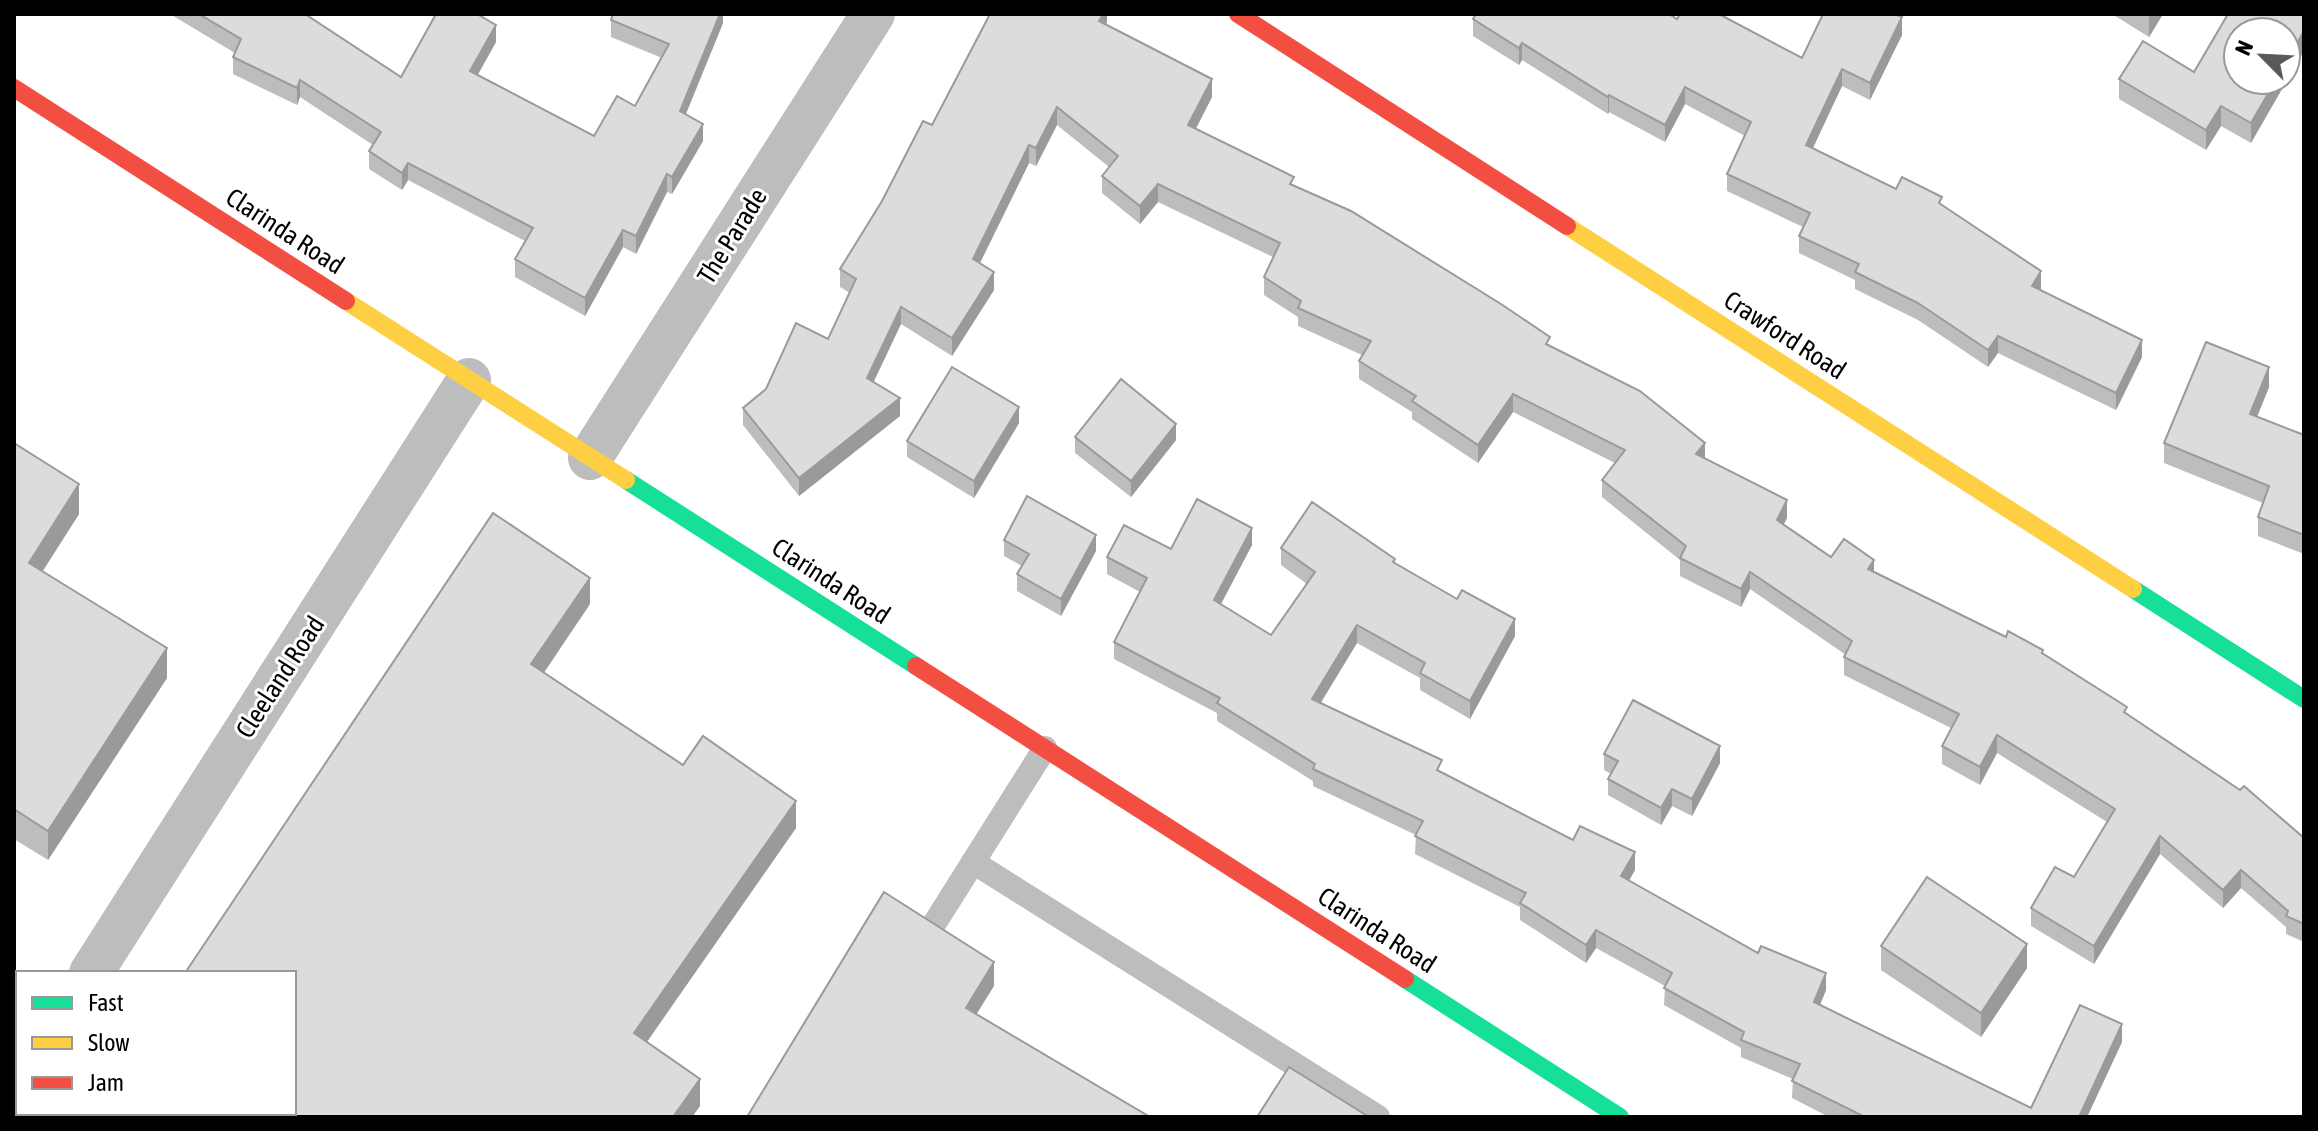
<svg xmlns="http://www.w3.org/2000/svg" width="2318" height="1131" font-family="'Asap Condensed',sans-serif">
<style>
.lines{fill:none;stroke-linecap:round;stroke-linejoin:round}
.lane{stroke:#bdbdbd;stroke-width:24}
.street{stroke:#bdbdbd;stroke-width:44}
.fast{stroke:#16e098;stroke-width:18}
.slow{stroke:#ffcf43;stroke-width:18}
.jam{stroke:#f24e42;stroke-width:18}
.wall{fill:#bdbdbd}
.shaded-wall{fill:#9a9a9a}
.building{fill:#dcdcdc;stroke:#9a9a9a;stroke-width:2}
.labels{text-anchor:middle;stroke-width:6;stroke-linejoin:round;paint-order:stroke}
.street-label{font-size:26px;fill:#000;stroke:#fff}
</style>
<rect width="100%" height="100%" fill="#fff"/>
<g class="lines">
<g class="lane">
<path d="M973 862 1378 1117"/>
<path d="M931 929 1045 748"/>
</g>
<g class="street">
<path d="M590 458 873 14"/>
<path d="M91 973 469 380"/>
<path d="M14 1094 18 1088"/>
</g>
<g class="fast">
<path d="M626 480 916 666"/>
<path d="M2133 589 2304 699"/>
<path d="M1405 979 1620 1117"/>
</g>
<g class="slow">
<path d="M1567 226 2133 589"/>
<path d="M346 301 626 480"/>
</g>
<g class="jam">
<path d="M1238 14 1567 226"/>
<path d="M14 88 346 301"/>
<path d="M916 666 1405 979"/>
</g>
</g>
<g class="wall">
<path d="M170 14H305L401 77 496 42 477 75 594 136 635 106 662 58 611 37V20L723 14V23L686 114 703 141 672 194 667 192 636 254 623 247 585 316 515 277V259L525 241 408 180 402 190 369 169V151L373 145 300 97 297 105 233 74V57L235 53Z"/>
<path d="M1107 14 1106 25 1212 97 1196 129 1294 185 1550 346 1787 518 1783 524 1831 557 1874 572 2043 654 2304 838V942L2286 934V927L2241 888 2223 908 2160 854 2094 964 2031 926V908L2074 877 2107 822 1997 753 1980 785 1942 764V746L1951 728 1844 675V657L1846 655 1750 589 1741 607 1680 576V560L1602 497V480L1615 463 1513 412 1478 463 1412 419V412L1359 379V361L1362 355 1298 326V317L1264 295V277L1273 257 1158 202 1140 224 1102 193V176L1109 167 1057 125 1036 166 1029 163 980 263 994 290 952 356 901 324 873 382 900 416 799 496 743 425V408L828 339 850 293 840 287V269L932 125Z"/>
<path d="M2112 14H2163L2149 37Z"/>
<path d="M2223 14H2304L2251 143 2221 126 2206 150 2119 99V79L2194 72 2226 16Z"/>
<path d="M1473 19H1677L1802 58 1902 35 1870 100 1842 86 1812 148 1896 189 1942 204 2041 289V290L2142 357 2116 410 1998 353 1988 367 1918 320 1855 289V280L1799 253V236L1803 227 1727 191V174L1745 136 1685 104 1665 142 1609 112 1608 114 1522 60 1519 65 1473 36Z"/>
<path d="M2269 387 2257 417 2304 435V554L2258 536V517L2263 503 2164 463V443Z"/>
<path d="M1019 423 974 498 907 457V441Z"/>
<path d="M1075 437 1176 440 1131 497 1075 453Z"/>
<path d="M14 443 79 514 43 571 167 678 48 860 14 839Z"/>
<path d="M1004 540 1096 551 1061 616 1017 591V574L1022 566 1004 556Z"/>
<path d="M1252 545 1221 604 1271 635 1307 584 1281 565V548L1395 564 1515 636 1470 719 1420 690V678L1357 643 1321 703 1442 772 1573 840 1635 870 1629 881 1826 990 1820 1005 2031 1108 2122 1042 2087 1117H1829L1792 1098 1793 1079 1741 1057V1048L1664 1005 1665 986 1596 948 1586 963 1520 920V907L1415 854 1416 835 1313 786V781L1217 721V713L1114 659V642L1140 592 1107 574V557L1171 549Z"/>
<path d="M590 604 544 673 683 765 796 828 647 1042 700 1106 692 1117H150L144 1113H294V973Z"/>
<path d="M1604 754 1720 763 1692 816 1672 806 1661 825 1608 795V779L1611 774 1604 770Z"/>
<path d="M1881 946 2027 968 1981 1037 1881 970Z"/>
</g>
<g class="shaded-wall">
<path d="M720 14H723V23L680 128V111Z"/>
<path d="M1103 14H1107V22L1099 39V21Z"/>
<path d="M2151 14H2163L2149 37V17Z"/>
<path d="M1902 17V35L1870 100V83Z"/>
<path d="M496 25V42L470 89V71Z"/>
<path d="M2304 31V51L2251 143V123L2276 80H2286V62Z"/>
<path d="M1522 43V60L1519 65V48Z"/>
<path d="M1842 69V86L1806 163V145Z"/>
<path d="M1212 79V97L1188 143V125Z"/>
<path d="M300 80V97L297 105V88Z"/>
<path d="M1685 87V104L1665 142V125Z"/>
<path d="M1609 95V112L1608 114V97Z"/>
<path d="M2221 106V126L2206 150V130Z"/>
<path d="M1057 107V125L1036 166V148Z"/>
<path d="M703 124V141L672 194V177Z"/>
<path d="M1029 145V163L973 277V259Z"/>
<path d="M408 163V180L402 190V173Z"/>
<path d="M667 174V192L636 254V236Z"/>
<path d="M1158 184V202L1140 224V206Z"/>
<path d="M623 230V247L585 316V298Z"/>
<path d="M2041 271V289L2032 303V286Z"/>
<path d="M994 272V290L952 356V338Z"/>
<path d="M901 307V324L867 396V378Z"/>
<path d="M1998 336V353L1988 367V350Z"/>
<path d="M2142 340V357L2116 410V393Z"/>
<path d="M2269 367V387L2250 434V414Z"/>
<path d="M1513 394V412L1478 463V445Z"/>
<path d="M900 398V416L799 496V478Z"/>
<path d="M1019 407V423L974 498V481Z"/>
<path d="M1176 424V440L1131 497V481Z"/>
<path d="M1705 443V461L1696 454Z"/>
<path d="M79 484V514L29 592V563Z"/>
<path d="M1787 500V518L1777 538V520Z"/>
<path d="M1252 528V545L1214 617V600Z"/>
<path d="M1096 535V551L1061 616V599Z"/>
<path d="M1874 560V578L1868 569Z"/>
<path d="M1750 572V589L1741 607V589Z"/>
<path d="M590 578V604L531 691V664Z"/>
<path d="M1515 619V636L1470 719V701Z"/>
<path d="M1357 625V643L1312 716V699Z"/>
<path d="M167 648V678L48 860V831Z"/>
<path d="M1997 735V753L1980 785V767Z"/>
<path d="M1720 746V763L1692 816V799Z"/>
<path d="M1672 789V806L1661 825V808Z"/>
<path d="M796 801V828L634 1060V1033Z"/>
<path d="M2160 836V854L2094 964V946Z"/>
<path d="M1635 852V870L1621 894V876Z"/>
<path d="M2241 870V888L2223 908V890Z"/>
<path d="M1596 930V948L1586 963V945Z"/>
<path d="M2027 944V968L1981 1037V1013Z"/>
<path d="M994 962V986L966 1031V1008Z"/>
<path d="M1826 973V990L1814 1019V1002Z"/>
<path d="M2122 1024V1042L2087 1117H2079Z"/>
<path d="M700 1079V1106L692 1117H673Z"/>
</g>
<g class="building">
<path d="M199 14H305L401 77 436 14H477L496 25 470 71 594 136 617 96 635 106 669 44 611 20 613 14H720L680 111 703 124 672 177 667 174 636 236 623 230 585 298 515 259 533 228 408 163 402 173 369 151 381 132 300 80 297 88 233 57 241 39Z"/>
<path d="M990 14H1103L1099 21 1212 79 1188 125 1294 177 1290 184 1351 211 1501 304 1550 337 1546 344 1640 391 1705 443 1696 454 1787 500 1777 520 1831 557 1844 539 1874 560 1868 569 2006 637 2008 631 2043 650 2042 653 2127 707 2124 712 2240 790 2244 786 2304 838V924L2286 916 2288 911 2241 870 2223 890 2160 836 2094 946 2031 908 2055 867 2074 877 2115 809 1997 735 1980 767 1942 746 1959 714 1844 657 1852 641 1750 572 1741 589 1680 558 1686 546 1602 480 1625 450 1513 394 1478 445 1412 401 1416 396 1359 361 1371 341 1298 308 1301 301 1264 277 1280 243 1158 184 1140 206 1102 176 1118 156 1057 107 1036 148 1029 145 973 259 994 272 952 338 901 307 867 378 900 398 799 478 743 408 766 389 796 323 828 339 856 279 840 269 882 201 923 121 932 125Z"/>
<path d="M1476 14H1669L1677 19 1680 14H1719L1802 58 1823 14H1895L1902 17 1870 83 1842 69 1806 145 1896 189 1902 177 1942 197 1939 203 2041 271 2032 286 2142 340 2116 393 1998 336 1988 350 1918 303 1855 272 1859 264 1799 236 1810 213 1727 174 1751 122 1685 87 1665 125 1609 95 1608 97 1522 43 1519 48 1473 19Z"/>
<path d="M2228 14H2304V31L2286 62V32H2238V80H2276L2251 123 2221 106 2206 130 2119 79 2143 41 2194 72Z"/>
<path d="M2206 342 2269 367 2250 414 2304 435V535L2258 517 2269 486 2164 443Z"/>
<path d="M952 367 1019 407 974 481 907 441Z"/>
<path d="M1121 379 1176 424 1131 481 1075 437Z"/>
<path d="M14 443 79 484 29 563 167 648 48 831 14 809Z"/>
<path d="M1027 496 1096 535 1061 599 1017 574 1029 554 1004 540Z"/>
<path d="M1197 499 1252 528 1214 600 1271 635 1315 572 1281 548 1312 502 1395 559 1393 562 1457 599 1462 590 1515 619 1470 701 1420 673 1425 663 1357 625 1312 699 1442 760 1437 770 1573 840 1580 826 1635 852 1621 876 1758 953 1761 946 1826 973 1814 1002 2031 1108 2080 1005 2122 1024 2079 1117H1865L1792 1081 1800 1064 1741 1040 1744 1032 1664 988 1672 973 1596 930 1586 945 1520 903 1526 893 1415 836 1423 821 1313 769 1315 764 1217 703 1220 698 1114 642 1147 578 1107 557 1124 525 1171 549Z"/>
<path d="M493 513 590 578 531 664 683 765 703 736 796 801 634 1033 700 1079 673 1117H191L184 1113H294V973H185Z"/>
<path d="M1633 700 1720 746 1692 799 1672 789 1661 808 1608 779 1618 761 1604 754Z"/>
<path d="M1927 877 2027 944 1981 1013 1881 946Z"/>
<path d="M884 892 994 962 966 1008 1150 1117H747Z"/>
<path d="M1289 1067 1369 1117H1257Z"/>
</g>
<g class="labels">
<g class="street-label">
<text transform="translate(285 231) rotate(33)" y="9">Clarinda Road</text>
<text transform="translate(732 236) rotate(-58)" y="9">The Parade</text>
<text transform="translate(1785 335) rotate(33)" y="9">Crawford Road</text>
<text transform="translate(831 581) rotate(33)" y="9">Clarinda Road</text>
<text transform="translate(280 677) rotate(-57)" y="9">Cleeland Road</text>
<text transform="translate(1377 930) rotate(33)" y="9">Clarinda Road</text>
</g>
</g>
<rect width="2318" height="1131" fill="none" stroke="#000000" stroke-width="32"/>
<rect x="16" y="971" width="280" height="144" fill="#ffffff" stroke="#999999" stroke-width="2"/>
<rect x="32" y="997" width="40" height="12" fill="#16e098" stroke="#999999" stroke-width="2"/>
<text x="88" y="1011" font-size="24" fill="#000000">Fast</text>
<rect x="32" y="1037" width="40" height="12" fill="#ffcf43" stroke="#999999" stroke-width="2"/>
<text x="88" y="1051" font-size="24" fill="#000000">Slow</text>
<rect x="32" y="1077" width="40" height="12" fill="#f24e42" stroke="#999999" stroke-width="2"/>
<text x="88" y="1091" font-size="24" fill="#000000">Jam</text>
<g transform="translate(2262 56) rotate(294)"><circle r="38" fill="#ffffff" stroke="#999999" stroke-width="2"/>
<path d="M0-6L14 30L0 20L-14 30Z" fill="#595959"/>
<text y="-12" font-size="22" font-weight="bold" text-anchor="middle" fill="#000000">N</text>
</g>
</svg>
